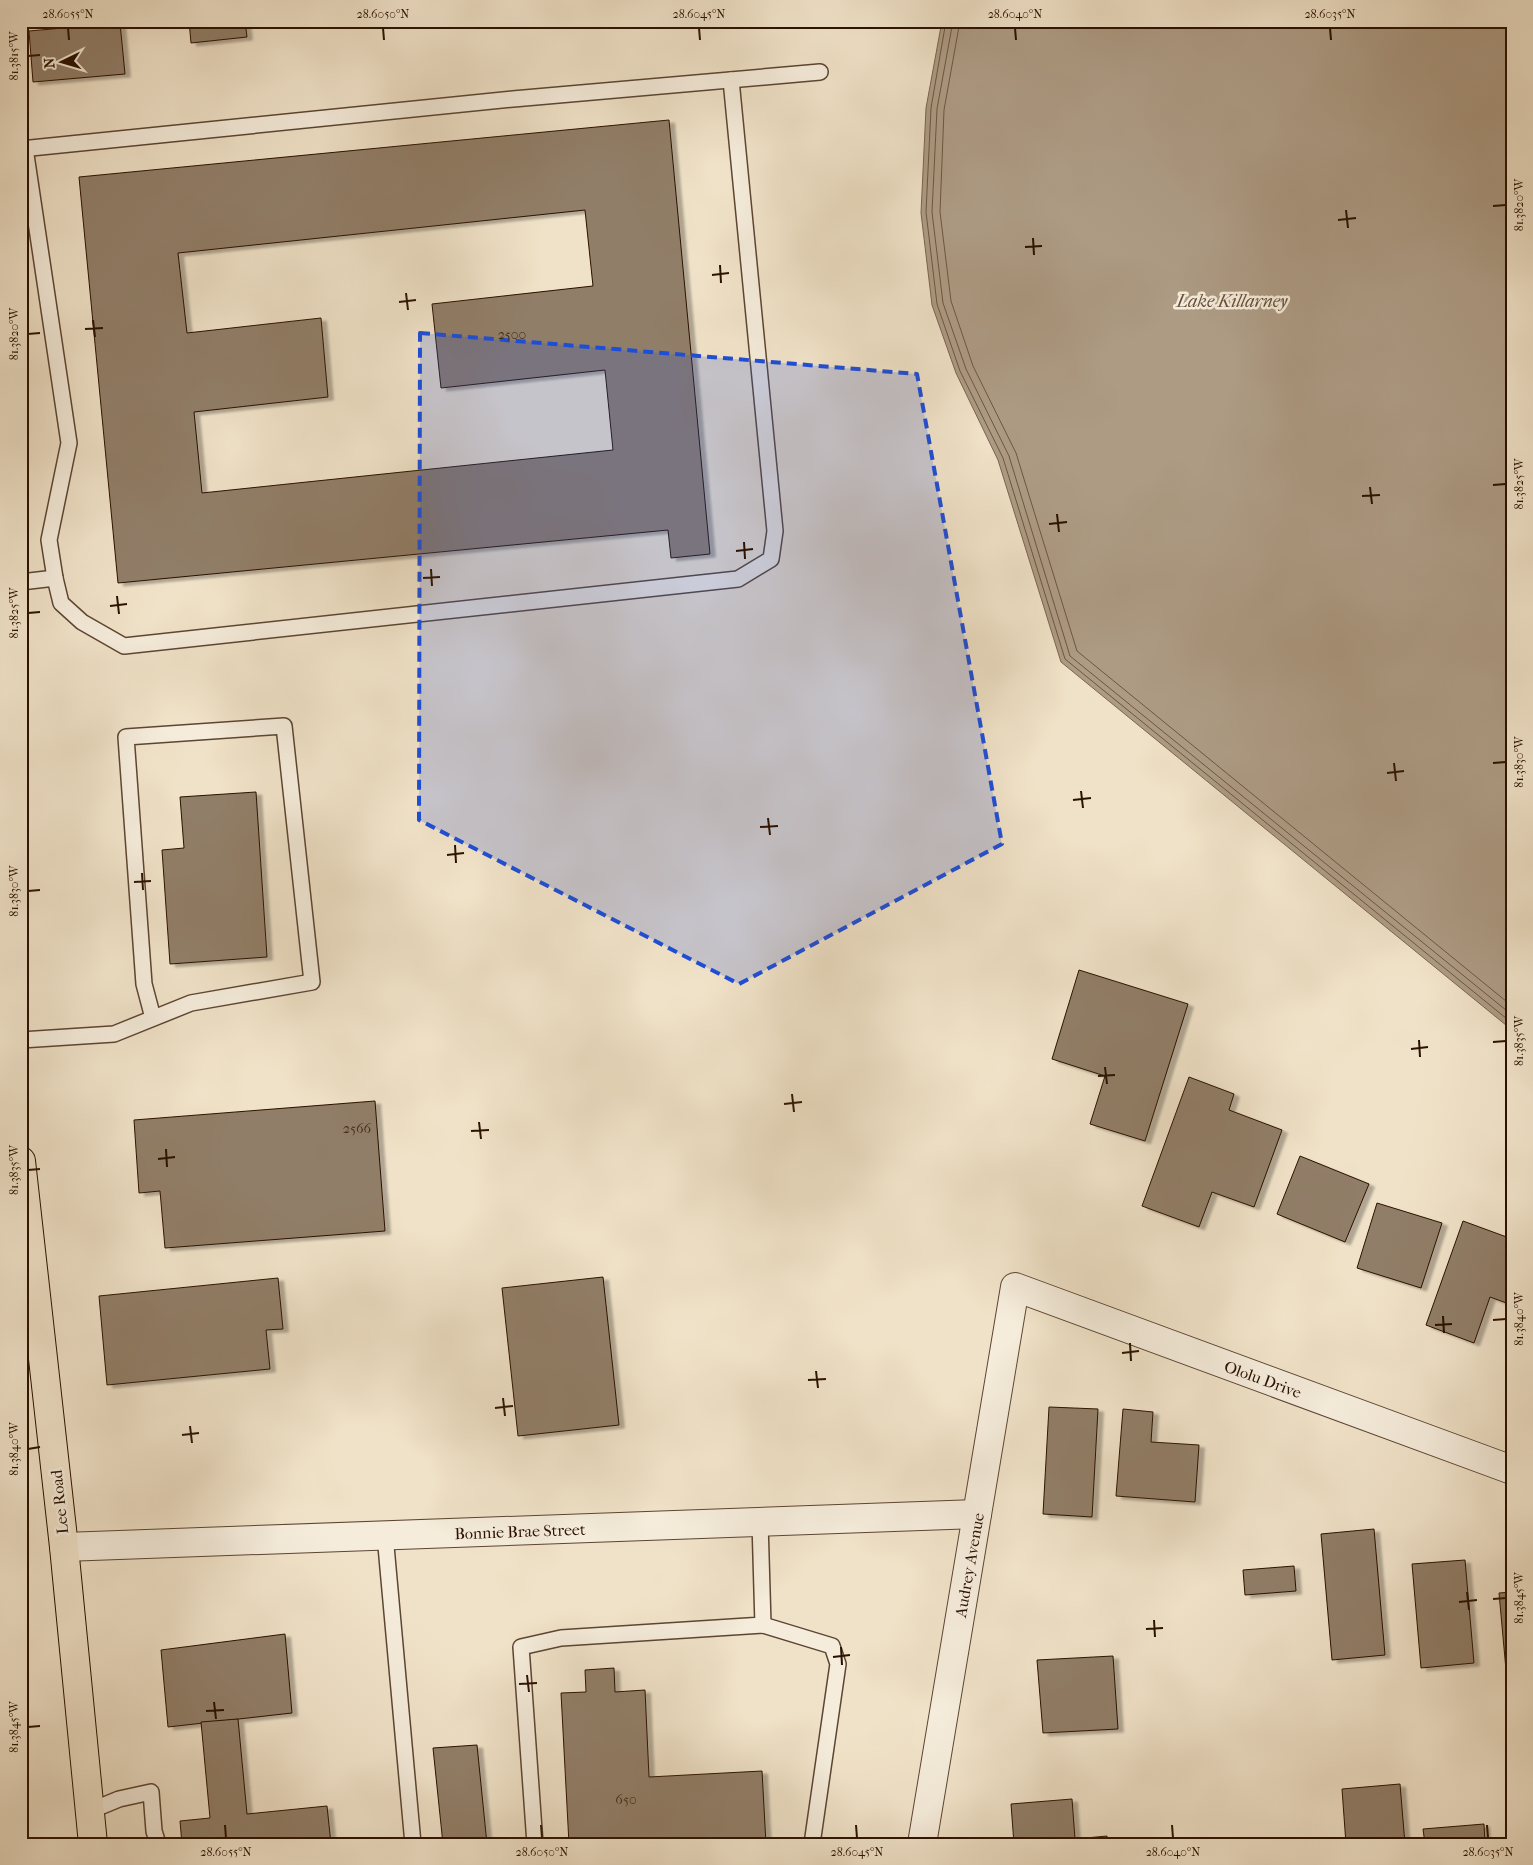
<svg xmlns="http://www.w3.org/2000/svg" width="1533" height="1865" font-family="'IM FELL French Canon',serif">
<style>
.water{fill:#ad9b84;stroke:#79644f}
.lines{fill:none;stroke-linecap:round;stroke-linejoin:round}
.shore{stroke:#6c5642;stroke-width:1}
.building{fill:#917e68;stroke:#2a1100;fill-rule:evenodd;filter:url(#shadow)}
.lane-casing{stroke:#5c4532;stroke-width:18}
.street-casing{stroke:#5c4532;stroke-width:30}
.primary-casing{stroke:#2a1100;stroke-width:30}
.lane{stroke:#f5ecdb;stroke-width:15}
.street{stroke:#f5ecdb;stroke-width:28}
.primary{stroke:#f0e2c8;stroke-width:28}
.marked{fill:#1d4ed8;fill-opacity:0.2;stroke:#1d4ed8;stroke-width:4;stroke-dasharray:10 6;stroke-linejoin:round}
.ticks{fill:none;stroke:#2a1100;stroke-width:2}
.labels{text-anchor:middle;stroke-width:5;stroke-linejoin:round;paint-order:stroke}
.number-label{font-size:14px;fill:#442c1a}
.street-label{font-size:16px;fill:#2a1100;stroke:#f5ecdb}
.water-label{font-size:18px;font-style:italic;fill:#654f3b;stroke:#f5ecdb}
.neatline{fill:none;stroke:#2a1100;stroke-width:2}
.ticks-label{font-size:12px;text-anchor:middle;fill:#2a1100}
</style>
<defs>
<filter id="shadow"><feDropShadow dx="5.5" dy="3" stdDeviation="1" flood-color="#0004"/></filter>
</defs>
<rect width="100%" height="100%" fill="#f0e2c8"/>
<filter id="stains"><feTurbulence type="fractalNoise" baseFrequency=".004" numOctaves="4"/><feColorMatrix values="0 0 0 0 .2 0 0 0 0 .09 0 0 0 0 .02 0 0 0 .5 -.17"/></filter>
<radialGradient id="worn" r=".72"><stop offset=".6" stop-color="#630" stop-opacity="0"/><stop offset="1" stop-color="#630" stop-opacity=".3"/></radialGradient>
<path class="water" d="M942 21H1512V1030L1061 662 998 460 956 373 932 305 921 213 926 108Z"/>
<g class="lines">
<g class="shore">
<path d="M946 21 931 108 926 212 937 304 960 371 1003 458 1065 659 1512 1023"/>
<path d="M953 21 937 109 932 212 943 303 966 369 1009 456 1070 656 1512 1015"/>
<path d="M960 21 944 110 940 212 951 301 973 366 1016 453 1077 651 1512 1006"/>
</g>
</g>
<g class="building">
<path d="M189 21H245L247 37 191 43Z"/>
<path d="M120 23 125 74 33 82 29 31Z"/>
<path d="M669 120 710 554 671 558 668 530 118 583 79 177ZM585 210 593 286 432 304 441 388 605 370 613 450 202 493 194 412 328 397 321 318 187 333 178 253Z"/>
<path d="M256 792 267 957 170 964 162 850 184 848 180 797Z"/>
<path d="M1079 970 1188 1004 1145 1141 1090 1124 1105 1076 1052 1059Z"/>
<path d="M1189 1077 1234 1094 1229 1110 1282 1130 1254 1207 1212 1192 1199 1227 1142 1206Z"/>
<path d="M375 1101 385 1231 165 1248 160 1191 139 1193 134 1120Z"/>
<path d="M1300 1156 1369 1184 1345 1242 1277 1214Z"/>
<path d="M1377 1203 1442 1223 1421 1288 1357 1268Z"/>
<path d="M1463 1221 1512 1239V1305L1490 1297 1474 1343 1426 1325Z"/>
<path d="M603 1277 619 1425 518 1436 502 1288Z"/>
<path d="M278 1278 283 1329 266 1330 270 1369 107 1385 99 1296Z"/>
<path d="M1049 1407 1098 1409 1092 1517 1043 1514Z"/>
<path d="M1123 1409 1153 1412 1151 1442 1199 1445 1195 1502 1116 1496Z"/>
<path d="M1374 1529 1385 1655 1332 1660 1321 1534Z"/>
<path d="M1465 1560 1474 1663 1421 1668 1412 1564Z"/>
<path d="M1294 1566 1296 1591 1245 1595 1243 1570Z"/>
<path d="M1512 1592V1692H1508L1499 1593Z"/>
<path d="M285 1634 292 1713 168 1727 161 1650Z"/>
<path d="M1113 1656 1118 1729 1043 1733 1037 1660Z"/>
<path d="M614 1668 615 1692 645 1690 649 1777 762 1771 766 1844H569L561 1693 586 1692 585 1670Z"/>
<path d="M238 1719 247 1814 327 1806 331 1844H182L180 1821 210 1818 201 1722Z"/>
<path d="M477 1745 487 1844H443L433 1748Z"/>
<path d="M1400 1784 1405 1844H1346L1342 1789Z"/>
<path d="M1072 1799 1075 1839 1107 1836 1108 1844H1014L1011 1804Z"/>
<path d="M1484 1824 1485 1844H1425L1423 1829Z"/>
</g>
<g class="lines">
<g class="lane-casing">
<g id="lane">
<path d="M25 148 69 443 49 540 55 578 61 603 82 622 124 646 738 579 771 559 775 531 731 80"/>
<path d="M21 149 513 99 820 72"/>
<path d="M21 582 55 578"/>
<path d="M21 1040 114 1034 191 1003 312 982 284 726 126 737 144 984 153 1018"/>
<path d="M385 1535 413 1844"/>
<path d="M763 1625 832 1646 838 1664 812 1844"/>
<path d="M90 1811 119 1799 151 1792 154 1831 158 1844"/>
<path d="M535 1844 521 1647 561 1638 763 1625 760 1522"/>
</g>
</g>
<g class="street-casing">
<g id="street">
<path d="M64 1547 977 1514"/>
<path d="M922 1844 1015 1287 1512 1470"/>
</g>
</g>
<g class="primary-casing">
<path id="primary" d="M21 1161 64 1547 93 1844"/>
</g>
<use href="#lane" class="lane"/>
<use href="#street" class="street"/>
<use href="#primary" class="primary"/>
</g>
<path class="marked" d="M420 333 917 374 1002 844 739 984 419 820Z"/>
<path class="ticks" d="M68 28 69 40M383 28 384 40M699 28 700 40M1015 28 1016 40M1330 28 1331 40M28 56 40 55M1493 206 1506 205M1346 210 1348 228M1338 220 1356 218M1033 238 1034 255M1025 247 1042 246M720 265 721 283M712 275 729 273M406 293 408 310M399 302 416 300M93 320 95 337M85 329 103 328M28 334 40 333M1493 485 1506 484M1370 487 1372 504M1362 496 1380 495M1057 514 1059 532M1049 524 1067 522M744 542 745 559M736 551 753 549M431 569 432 586M423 578 440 577M117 596 119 614M110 606 127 604M28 613 40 612M1394 763 1396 781M1493 763 1506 762M1387 773 1404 771M1081 791 1083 808M1073 800 1091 798M768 818 770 835M760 827 778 826M455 845 456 863M447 855 464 853M142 873 143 890M134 882 151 881M28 891 40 890M1419 1040 1420 1057M1493 1042 1506 1041M1411 1049 1428 1047M1105 1067 1107 1084M1098 1076 1115 1075M792 1094 794 1112M784 1104 802 1102M479 1122 481 1139M471 1131 489 1130M166 1149 167 1167M158 1159 175 1157M28 1170 40 1169M1443 1316 1444 1333M1493 1320 1506 1319M1435 1325 1452 1324M1130 1343 1131 1361M1122 1353 1139 1351M816 1371 818 1388M808 1380 826 1379M503 1398 505 1416M495 1408 513 1406M190 1426 192 1443M182 1435 199 1433M28 1449 40 1447M1467 1592 1469 1610M1493 1599 1506 1598M1459 1602 1477 1600M1154 1620 1155 1637M1146 1629 1163 1628M841 1647 842 1665M833 1657 850 1655M527 1675 529 1692M519 1684 537 1683M214 1702 216 1719M206 1711 224 1710M28 1727 40 1726M225 1825 226 1838M541 1825 542 1838M856 1825 857 1838M1172 1825 1173 1838M1487 1825 1488 1838"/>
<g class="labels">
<g class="number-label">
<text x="512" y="339">2500</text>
<text x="357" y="1133">2566</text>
<text x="626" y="1804">650</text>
</g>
<g class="street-label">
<text transform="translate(1263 1379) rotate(20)" y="6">Ololu Drive</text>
<text transform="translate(59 1502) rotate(-96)" y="6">Lee Road</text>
<text transform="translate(520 1531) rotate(-2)" y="6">Bonnie Brae Street</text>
<text transform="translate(969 1565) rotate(-80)" y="6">Audrey Avenue</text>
</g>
<g class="water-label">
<text x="1232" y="307">Lake Killarney</text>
</g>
</g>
<rect width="1533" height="1865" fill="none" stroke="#f0e2c8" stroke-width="55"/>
<g transform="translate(62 62) rotate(265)" stroke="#f5ecdb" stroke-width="4" paint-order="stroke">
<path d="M0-4L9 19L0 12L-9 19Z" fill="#2a1100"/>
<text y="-8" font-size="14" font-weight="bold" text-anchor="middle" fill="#2a1100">N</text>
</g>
<rect x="28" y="28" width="1478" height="1810" class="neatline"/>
<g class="ticks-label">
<text x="68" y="18">28.6055°N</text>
<text x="383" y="18">28.6050°N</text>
<text x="699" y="18">28.6045°N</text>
<text x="1015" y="18">28.6040°N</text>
<text x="1330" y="18">28.6035°N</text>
<text transform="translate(14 56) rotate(-90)" y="4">81.3815°W</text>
<text transform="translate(1519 205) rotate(-90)" y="4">81.3820°W</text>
<text transform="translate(14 334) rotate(-90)" y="4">81.3820°W</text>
<text transform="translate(1519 484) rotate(-90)" y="4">81.3825°W</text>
<text transform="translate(14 613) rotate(-90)" y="4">81.3825°W</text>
<text transform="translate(1519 762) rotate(-90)" y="4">81.3830°W</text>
<text transform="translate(14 891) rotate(-90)" y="4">81.3830°W</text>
<text transform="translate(1519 1041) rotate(-90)" y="4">81.3835°W</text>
<text transform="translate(14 1170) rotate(-90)" y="4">81.3835°W</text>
<text transform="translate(1519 1319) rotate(-90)" y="4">81.3840°W</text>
<text transform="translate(14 1449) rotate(-90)" y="4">81.3840°W</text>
<text transform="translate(1519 1598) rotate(-90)" y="4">81.3845°W</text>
<text transform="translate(14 1727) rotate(-90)" y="4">81.3845°W</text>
<text x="226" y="1856">28.6055°N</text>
<text x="542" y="1856">28.6050°N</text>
<text x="857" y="1856">28.6045°N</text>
<text x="1173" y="1856">28.6040°N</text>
<text x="1488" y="1856">28.6035°N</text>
</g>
<rect width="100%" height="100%" filter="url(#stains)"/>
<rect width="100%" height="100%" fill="url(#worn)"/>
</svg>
